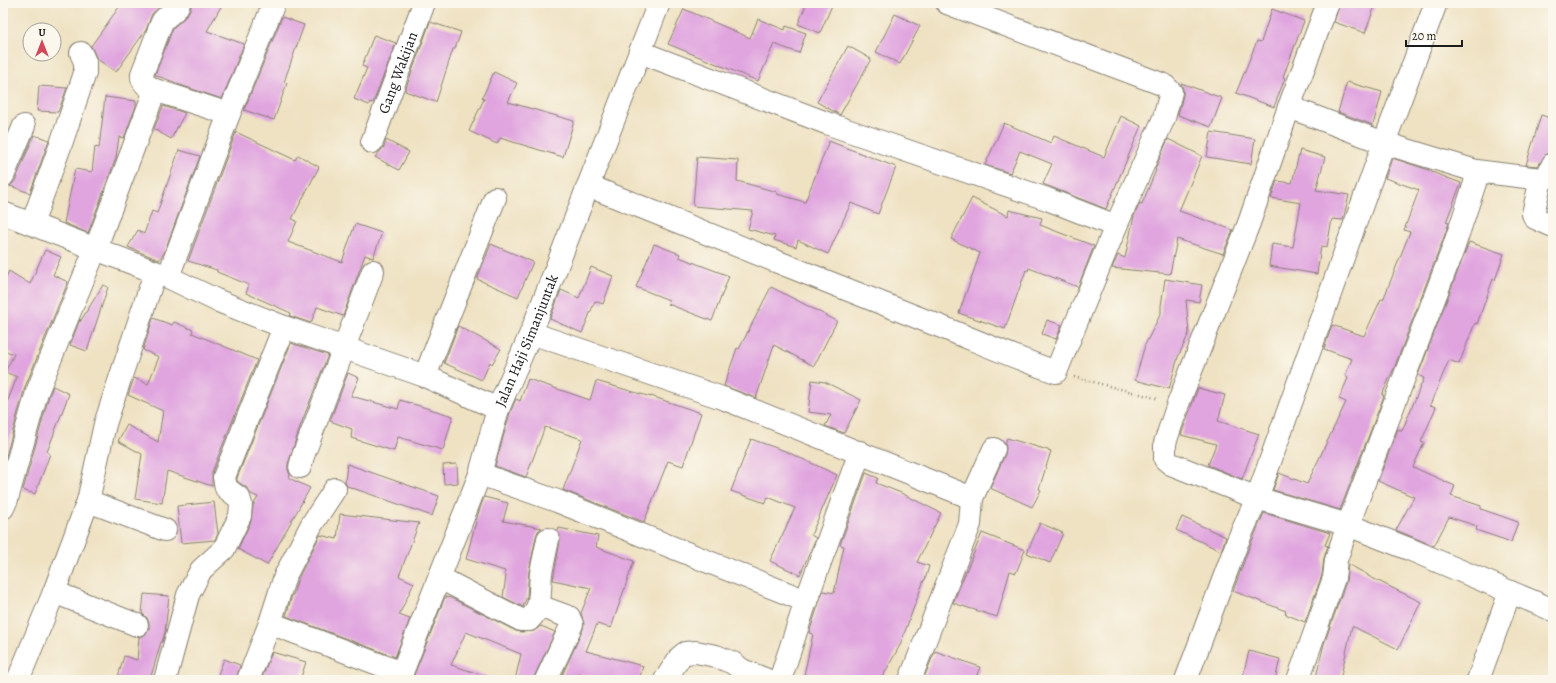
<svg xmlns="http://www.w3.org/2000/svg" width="1556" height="683" font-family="Alegreya,serif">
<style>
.building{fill:#e0a4df}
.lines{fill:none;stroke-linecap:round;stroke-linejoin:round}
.minor-casing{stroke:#867f70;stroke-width:24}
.path{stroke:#867f70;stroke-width:2.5;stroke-dasharray:1 3;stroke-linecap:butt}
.minor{stroke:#fff;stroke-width:22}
.labels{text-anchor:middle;stroke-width:3;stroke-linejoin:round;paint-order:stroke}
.street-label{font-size:15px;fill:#1c1c1c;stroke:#fbf7ec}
</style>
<rect width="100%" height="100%" fill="#fbf7ec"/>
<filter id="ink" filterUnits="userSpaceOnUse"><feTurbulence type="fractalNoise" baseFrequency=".025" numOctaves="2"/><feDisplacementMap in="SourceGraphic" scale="8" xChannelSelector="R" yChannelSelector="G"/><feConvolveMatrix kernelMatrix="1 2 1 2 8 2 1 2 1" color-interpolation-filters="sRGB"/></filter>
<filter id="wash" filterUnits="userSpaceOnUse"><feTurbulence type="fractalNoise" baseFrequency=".012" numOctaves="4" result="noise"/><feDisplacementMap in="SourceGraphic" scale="16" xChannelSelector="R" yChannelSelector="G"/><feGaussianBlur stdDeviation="0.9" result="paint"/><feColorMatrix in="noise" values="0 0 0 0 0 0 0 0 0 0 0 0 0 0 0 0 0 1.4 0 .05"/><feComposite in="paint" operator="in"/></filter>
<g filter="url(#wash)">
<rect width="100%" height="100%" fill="#efe2c3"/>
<g id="blocks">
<g class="building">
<path d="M122 3H164L152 14 146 30 116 72 97 59 91 46Z"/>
<path d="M191 3H223L207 31 244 44 222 99 174 83V82L155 75 173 28 186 16 191 8Z"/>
<path d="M807 3H833L820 33 798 24Z"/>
<path d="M1340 3H1365L1375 6 1365 33 1334 22Z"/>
<path d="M684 9 750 38 758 19 785 30 786 26 806 33 799 53 774 44 758 81 668 44Z"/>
<path d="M1272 9 1304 21 1283 77 1285 78 1274 107 1236 93 1257 41 1261 42Z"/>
<path d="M895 14 920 26 900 64 876 52Z"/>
<path d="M282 17 304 25 284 82 287 83 274 120 244 110Z"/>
<path d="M430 22 461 32 455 49H453L436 102 405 91Z"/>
<path d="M374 35 396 43 373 103 370 102 369 105 354 99 367 68 362 66Z"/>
<path d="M848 46 871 59 840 115 817 102Z"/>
<path d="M494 72 517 83 508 102 574 121 563 157 500 138 497 144 469 131 484 99 482 98Z"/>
<path d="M1347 82 1382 92 1373 125 1338 112Z"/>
<path d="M1181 83 1222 98 1211 127 1178 115 1183 95V89Z"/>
<path d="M39 86 67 88 58 112 37 111Z"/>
<path d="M105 97 136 101V106L124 138 119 137 116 158 88 233 64 223 75 169 92 172 95 147 99 148Z"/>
<path d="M163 106 185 113 171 139 154 129Z"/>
<path d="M1541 115 1553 119V147L1552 152 1546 154 1538 166 1526 165Z"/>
<path d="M1121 116 1141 126 1106 209 1043 184 1052 164 1020 151 1010 173 985 165 1004 123 1051 143 1054 136 1104 157Z"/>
<path d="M236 132 295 160 298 155 319 167 292 219 297 221 288 242 342 262 355 224 382 233 373 258 365 255 343 316 317 307 311 323 290 316 291 313 246 293 249 285 217 272V270L188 261Z"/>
<path d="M1211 132 1255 139 1251 164 1207 157Z"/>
<path d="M34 135 49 140 30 193 10 186 15 181Z"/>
<path d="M1168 139 1202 156 1179 211 1233 230 1223 254 1177 239 1170 274 1112 268 1118 255 1125 258 1134 216 1140 203 1142 204 1156 170 1155 169Z"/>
<path d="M386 140 409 152 399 170 375 157 384 147Z"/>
<path d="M829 141 896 167 878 214 851 203 828 254 798 240 796 247 774 240 775 236 748 229 753 211 693 206 697 157 738 160 737 181 777 192V194L805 202Z"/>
<path d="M179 150 200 156 164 253 159 260 128 247 138 230 144 234 152 211 157 213Z"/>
<path d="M1300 150 1325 157 1316 190 1349 195 1343 220 1332 219 1327 247 1321 246 1317 274 1269 266 1272 244 1293 247 1301 203 1271 198 1277 181 1292 183Z"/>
<path d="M1392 158 1429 170V171L1461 183 1446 222 1449 223 1441 245 1395 366 1382 395 1384 396 1340 510 1273 490 1279 473 1307 484 1346 402 1339 399 1348 378 1345 376 1352 359 1324 349 1332 325 1364 336 1381 299 1383 300 1410 232 1404 230 1419 190 1385 178Z"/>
<path d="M972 198 1008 216 1009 210 1042 218 1040 225 1094 246 1078 287 1029 268 1028 271 1026 270 1005 329 959 313 980 253 951 239Z"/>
<path d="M1469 242 1504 254 1495 280 1493 279 1477 324 1475 323 1459 364 1449 360 1430 405 1436 407 1421 442 1424 443 1413 467 1455 486 1451 496 1481 506V509L1518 522 1511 542 1476 530 1477 526 1449 517 1434 546 1396 530 1414 497 1378 481 1398 429 1402 431 1424 378 1418 375Z"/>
<path d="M491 244 533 262 518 297 477 279Z"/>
<path d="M654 244 680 254 679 257 729 276 712 321 668 304 669 300 636 287Z"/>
<path d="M45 250 61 257 53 275 68 282 25 387 3 467V413L17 377 5 372 14 354 3 350V282L9 271 30 284Z"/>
<path d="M591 267 613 276 603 304 595 301 582 333 550 319 561 290 579 298Z"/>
<path d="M1165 279 1202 285 1199 302 1186 300 1189 333 1178 357 1169 389 1135 380 1145 345 1161 313V306Z"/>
<path d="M103 285 108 287 87 351 70 345 80 319V322Z"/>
<path d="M771 287 837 321 814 366 774 345 756 398 724 386 737 348 739 349Z"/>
<path d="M153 318 172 325 174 322 193 330 192 333 257 360 212 472V486L167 471 162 503 135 499 142 454 118 441 127 425 158 442 163 411 128 395 134 378 148 384 159 357 143 350Z"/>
<path d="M1047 320 1062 325 1056 339 1042 334Z"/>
<path d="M458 326 501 349 492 364 490 362 482 380 444 363Z"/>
<path d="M291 343 328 355 301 424 288 464V470L290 475 289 478 310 488 267 565 238 549 251 521 253 506 258 497 251 494 247 488 237 481V478Z"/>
<path d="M348 373 359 378 351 396 398 409 400 400 453 416 443 450 398 437 394 451 351 438 352 429 330 421Z"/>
<path d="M528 379 590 400 596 381 651 397V396L701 413 683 466 668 461 644 522 563 490 582 439 545 427 526 477 495 466 510 413 516 399 520 401Z"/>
<path d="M812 380 825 382 861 400 844 433 825 426 831 415 808 412Z"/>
<path d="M53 386 69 394 47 452 50 454 35 494 23 490 49 396Z"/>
<path d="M1198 388 1225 395 1218 421 1259 434 1242 479 1208 465 1216 444 1181 435Z"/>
<path d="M1007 438 1051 451 1039 489 1041 490 1032 507 990 488 1005 454 1006 448 1005 444Z"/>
<path d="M751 439 785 451 837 475 811 535 816 538 800 575 770 561 795 508 768 497 765 503 731 491Z"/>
<path d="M347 464 439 496 432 516 347 486 345 482Z"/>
<path d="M457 464 458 483 444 484 443 465Z"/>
<path d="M866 473 878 478 876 483 901 493 941 513 917 562 929 566 925 580H924L900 645 881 680H803L813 634 809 633 823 591 834 593 844 546 840 545Z"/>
<path d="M484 497 508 503 503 521 542 528 538 531 536 537 529 571 527 596 523 607 503 597 506 576 504 575 505 571 466 559 478 514Z"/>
<path d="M214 502 218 534 215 540 181 543 177 506Z"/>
<path d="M1264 513 1330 533 1325 545 1328 546 1324 558 1322 575 1305 622 1285 614 1286 611 1233 591 1249 548Z"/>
<path d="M340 514 419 523 399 576 414 583 399 615 410 619 395 657 286 616 292 595H293L297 581 320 535 337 539Z"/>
<path d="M1182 517 1226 537 1221 551 1176 530Z"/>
<path d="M1040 523 1063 533 1050 563 1027 553Z"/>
<path d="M559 528 598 536 596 547 634 561 611 628 597 624 586 651 643 666 639 680H600L579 674 576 680H560L583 629 584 624 581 613 591 588 553 580 560 541V535L557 531H558Z"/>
<path d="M982 533 1025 550 1016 573 1010 571 997 617 953 603Z"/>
<path d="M1348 564 1368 575V576L1421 602 1398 649 1352 626 1340 680H1329L1316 677 1324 644 1346 582Z"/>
<path d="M144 594 169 596 165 632 162 642H161L150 680H117L124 656 137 660 139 637 145 635 149 629V623L147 618 142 613Z"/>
<path d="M445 597 451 598 516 631 521 632 534 631 541 626 555 632 535 675 534 680H515L521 654 466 632 451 665 489 677 488 680H412Z"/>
<path d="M935 651 980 667 975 680H923Z"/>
<path d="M1249 651 1280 659 1275 680H1242Z"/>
<path d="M272 652 306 662 300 680H261Z"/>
<path d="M224 659 240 665 236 680H216Z"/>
</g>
</g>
</g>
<g filter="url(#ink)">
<use href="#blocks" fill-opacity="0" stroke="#867f70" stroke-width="1"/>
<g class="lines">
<g class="minor-casing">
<g id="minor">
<path d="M1328 3 1289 107 1249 223 1178 404 1165 443V459L1171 464 1257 498 1348 525 1409 549 1553 610"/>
<path d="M640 52 829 124 1047 199 1116 226 1164 118 1171 92 1164 85 947 3"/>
<path d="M155 90 229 114"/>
<path d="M1289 107 1384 143 1476 171 1475 183 1453 249 1348 525 1336 560 1334 578 1298 680"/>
<path id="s1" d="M372 142 424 3"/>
<path d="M1476 171 1541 179 1546 178 1553 164"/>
<path d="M3 176 24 126"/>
<path d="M1541 179 1533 214 1535 218 1553 226"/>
<path d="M589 186C701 231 812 276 924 320 968 337 1012 357 1056 372L1116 226"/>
<path d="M3 213 168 277 216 300 284 327 425 376 498 409"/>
<path d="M32 224 62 141 85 73V62L81 53"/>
<path d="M168 277 229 114 274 3"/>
<path d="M531 333 725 399 972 498"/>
<path d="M425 376 495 198"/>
<path d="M300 467 303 456 373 271"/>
<path d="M480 474 557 501 806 601 780 680"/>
<path d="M88 501 165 530"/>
<path d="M3 508 7 499 37 392 95 250 155 90C148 87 141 82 142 74L162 22C167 14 176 13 179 3"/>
<path d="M440 578 521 620H529C543 606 539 591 541 573 543 562 546 550 548 539"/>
<path d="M54 592 137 625"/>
<path d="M806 601 860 452"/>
<path d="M539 606 569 617 572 624 546 680"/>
<path d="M270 623 285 576 312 524 335 489"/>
<path d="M18 680 54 592 88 501 105 424 155 273"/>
<path d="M165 680 188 595 201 570 224 549 240 516 241 504 239 498 226 488 224 477 284 327"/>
<path d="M248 680 270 623 402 673"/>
<path id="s2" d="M399 680 480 474 498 409 531 333 659 3"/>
<path d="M665 680 680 657 685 653 696 652 716 656 733 663 742 670 767 680"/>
<path d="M910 680 970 524 972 498 994 449"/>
<path d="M1186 680 1237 543 1257 498 1384 143 1436 3"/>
<path d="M1478 680 1510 592"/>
</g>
</g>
<path class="path" d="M1074 377 1159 399"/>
<use href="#minor" class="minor"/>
</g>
</g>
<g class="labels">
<g class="street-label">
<text dy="5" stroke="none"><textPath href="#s1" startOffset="74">Gang Wakijan</textPath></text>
<text dy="5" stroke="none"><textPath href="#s2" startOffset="363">Jalan Haji Simanjuntak</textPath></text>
</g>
</g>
<rect width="1556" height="683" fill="none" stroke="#fbf7ec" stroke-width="16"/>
<g transform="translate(42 42)"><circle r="19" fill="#fbf7ec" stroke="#a29f99"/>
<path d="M0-3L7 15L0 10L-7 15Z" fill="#d1495b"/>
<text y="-6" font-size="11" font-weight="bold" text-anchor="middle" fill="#1c1c1c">U</text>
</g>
<path d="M1406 40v6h56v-6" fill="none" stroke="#1c1c1c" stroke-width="2"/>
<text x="1412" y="40" font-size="12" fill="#1c1c1c" stroke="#fbf7ec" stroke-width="3" paint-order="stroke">20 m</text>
</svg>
